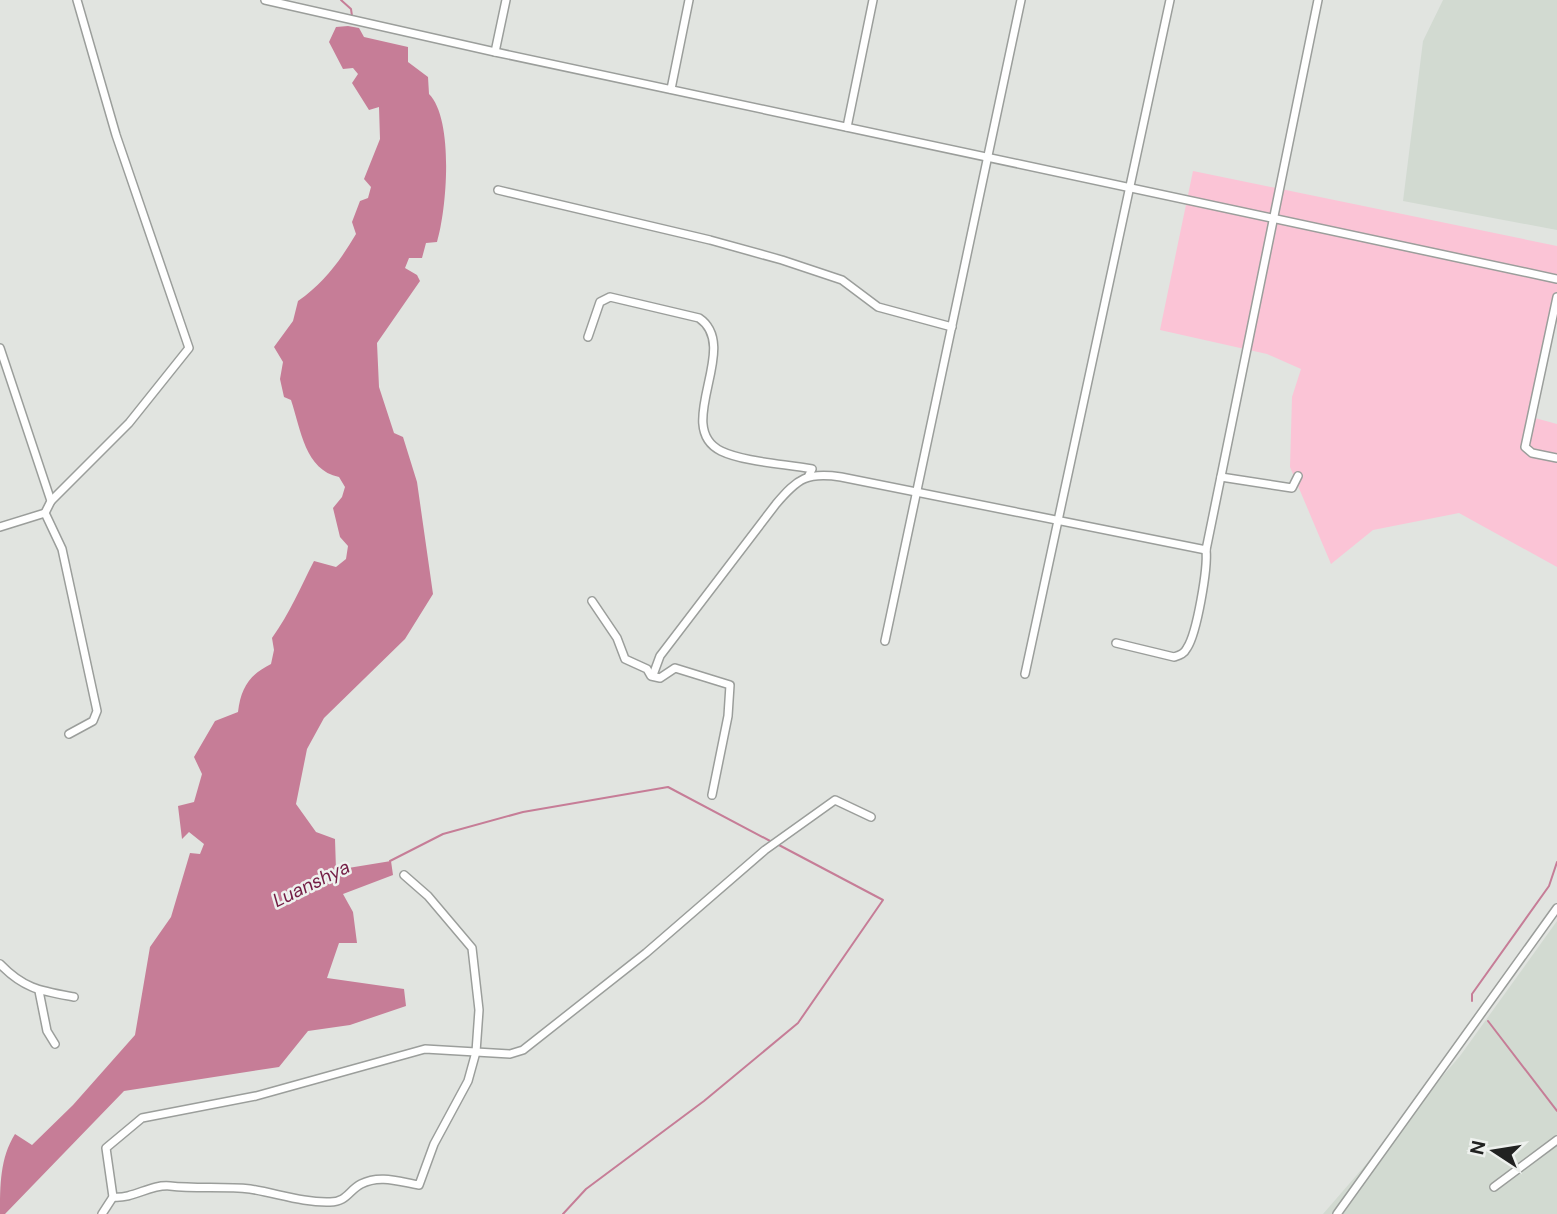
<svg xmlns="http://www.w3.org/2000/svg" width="1557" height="1214" font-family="'DM Sans',sans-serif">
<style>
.built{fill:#d2dad1}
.green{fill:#fbc4d6}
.water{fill:#c67d97}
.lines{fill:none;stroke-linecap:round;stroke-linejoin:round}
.stream{stroke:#c67d97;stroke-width:2}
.minor-casing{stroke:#9b9e9b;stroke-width:10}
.minor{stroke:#fff;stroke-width:7}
.labels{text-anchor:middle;stroke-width:5;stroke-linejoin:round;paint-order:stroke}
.water-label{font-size:19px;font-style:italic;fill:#741d45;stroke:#eef1ee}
</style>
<rect width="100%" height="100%" fill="#e1e4e0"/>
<g class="built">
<path d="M1443 0H1557V230L1403 201 1423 41Z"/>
<path d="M1557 921V1214H1323L1460 1056Z"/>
</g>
<path class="green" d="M1193 171 1557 246V311L1535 418 1557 424V567L1459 513 1373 530 1331 564 1290 467 1292 397 1301 369 1267 354 1160 330Z"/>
<path class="water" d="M348 26 359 28 364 37 408 47V62L428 77 429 94C454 119 447 209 437 242L426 243 422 258H409L405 268 417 275 420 281 377 343 379 387 394 433 403 437 417 482 433 594 405 639 324 718 307 749 296 804 316 832 335 839 336 870 391 861 393 875 343 894 353 912 357 943H339L327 978 404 989 406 1006 350 1025 308 1031 279 1067 124 1091 5 1214H0C0 1185 0 1158 15 1134L32 1145 73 1105 135 1035 150 947 171 917 190 853 200 854 204 844 189 832 182 839 178 806 194 802 202 774 194 757 215 721 238 712C241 688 249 675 271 664L274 650 272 638C290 613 300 588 314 561L336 567 346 559 348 546 340 537 333 508 342 497 345 487 339 477C305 470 301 430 291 400L284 397 280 379 283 362 274 347 293 321 298 301C324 283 340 261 356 234L352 222 360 201 368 198 371 187 364 179 380 139 379 107 369 110 352 83 358 74 353 68 343 69 329 42 336 27Z"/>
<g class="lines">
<g class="stream">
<path d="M341 0 351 9 352 16"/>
<path d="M390 861 443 834 523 812 668 787 772 842"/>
<path d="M1472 1001V994L1549 886 1557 862"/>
<path d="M1488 1021 1557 1111"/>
<path d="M563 1214 586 1189 704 1101 798 1023 883 900 777 844"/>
</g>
<g class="minor-casing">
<g id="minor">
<path d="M265 0 495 52 1557 279"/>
<path d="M495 52 506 0"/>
<path d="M671 89 689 0"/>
<path d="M847 127 873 0"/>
<path d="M498 190 710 240 782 260 842 280 878 307 952 327"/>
<path d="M1557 297 1525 447 1532 453 1557 458"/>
<path d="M588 337 600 302 610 297 699 318C742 347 672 427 721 451 744 462 786 464 812 469L809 475"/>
<path d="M0 348 51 501 45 513 62 549 97 711 93 721 69 734"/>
<path d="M1221 477 1292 488 1298 476"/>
<path d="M51 501 129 423 189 348 116 135 77 0"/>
<path d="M0 527 45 513"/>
<path d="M592 601 617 638 625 659 647 669 651 676 660 678 675 668 730 685 728 716 712 795"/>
<path d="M885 641 1021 0"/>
<path d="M1116 643 1174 657C1180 655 1184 654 1187 648 1197 633 1208 568 1206 550"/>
<path d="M1025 674 1170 0"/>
<path d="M653 675 660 656 776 504C798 478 807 472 841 477L1206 550 1318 0"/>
<path d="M0 964C24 989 41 991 74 997"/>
<path d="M39 991 47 1031 55 1044"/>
<path d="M1494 1187 1557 1140"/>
<path d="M113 1197C134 1199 150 1184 170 1186 196 1189 224 1186 250 1189 276 1193 304 1203 330 1202 347 1202 349 1190 361 1184 380 1174 400 1182 419 1185L434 1144 468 1081 476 1052 479 1010 472 948 428 896 404 875"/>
<path d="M102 1214 113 1197 106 1148 142 1118 256 1096 425 1049 510 1054 523 1050 646 953 765 850 835 800 871 817"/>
<path d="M1337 1214 1557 908"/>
</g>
</g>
<use href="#minor" class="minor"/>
</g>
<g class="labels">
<g class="water-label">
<text transform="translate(311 883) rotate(-26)" y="7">Luanshya</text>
</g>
</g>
<g transform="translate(1494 1151) rotate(282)" stroke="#eef1ee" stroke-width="5" paint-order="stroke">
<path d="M0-5L12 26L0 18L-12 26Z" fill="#212221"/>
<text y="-10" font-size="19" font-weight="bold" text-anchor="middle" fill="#212221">N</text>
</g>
</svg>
